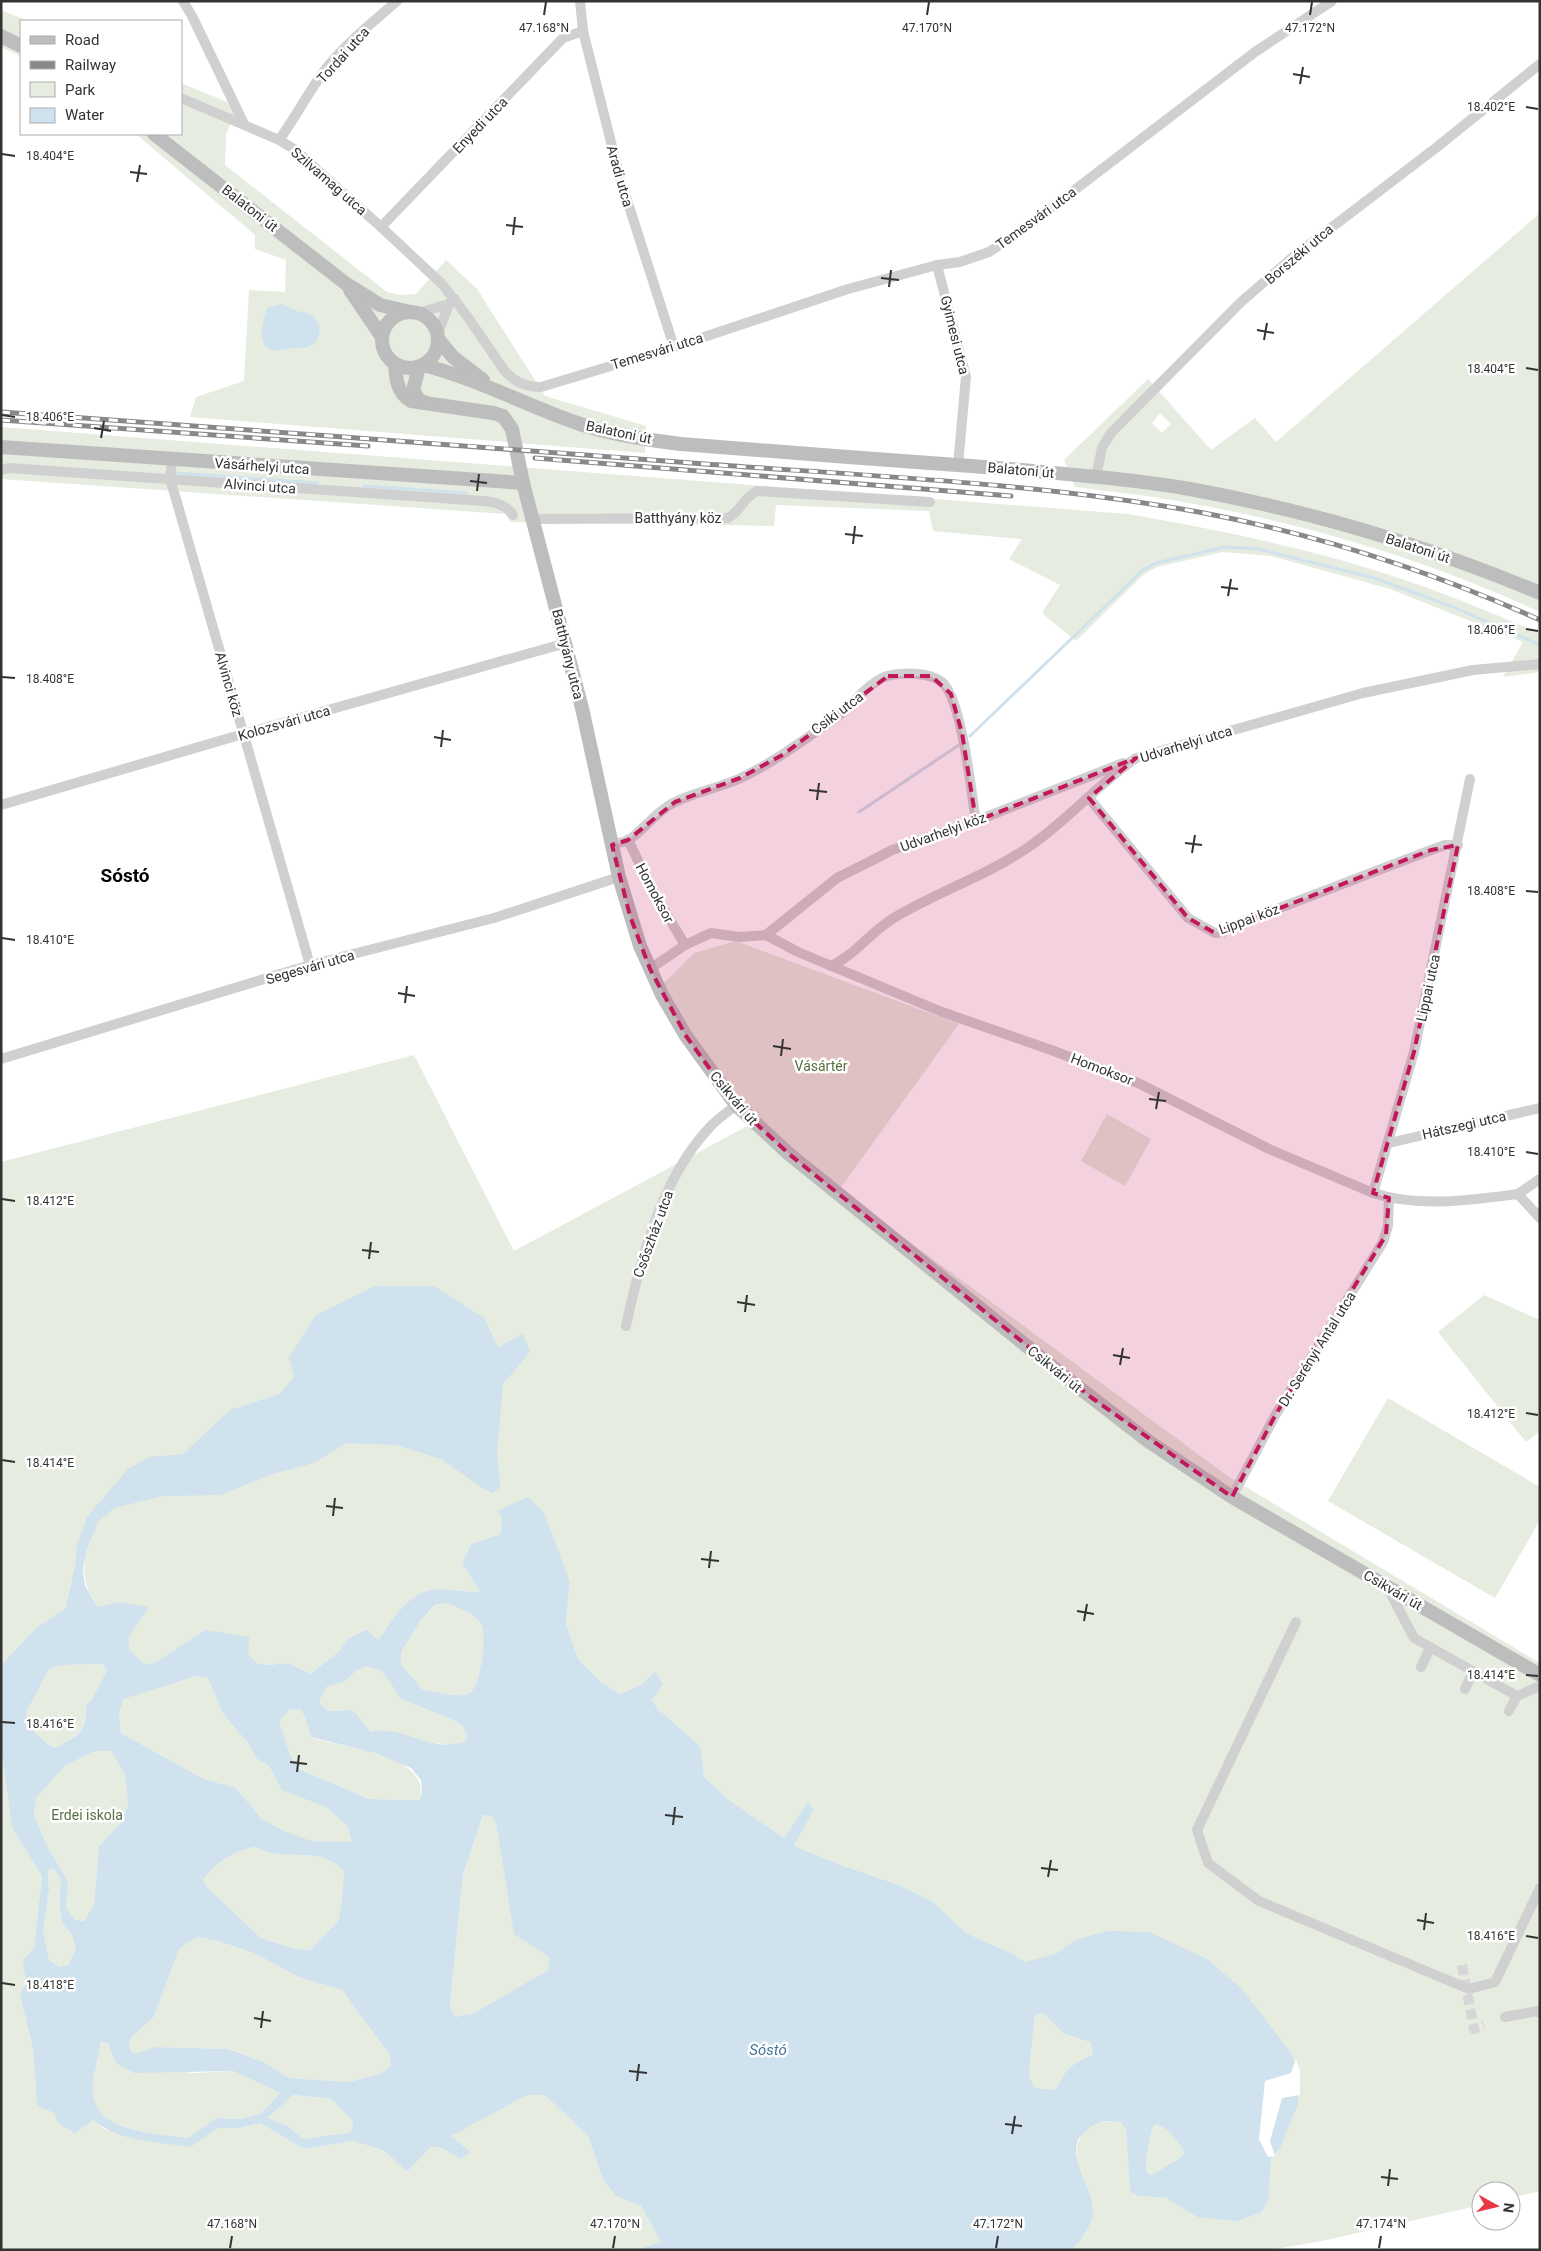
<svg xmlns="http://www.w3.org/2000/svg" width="1541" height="2251" font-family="Roboto,sans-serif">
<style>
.green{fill:#e6ecdf;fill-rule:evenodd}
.water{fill:#cfe2ee;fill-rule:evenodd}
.pier{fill:#fff}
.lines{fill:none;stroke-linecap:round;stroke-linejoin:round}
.stream{stroke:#cfe2ee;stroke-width:3}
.street-tunnel{stroke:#d6d6d6;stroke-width:10;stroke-dasharray:10 5;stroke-linecap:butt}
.street{stroke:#d0d0d0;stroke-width:10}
.secondary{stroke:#bdbdbd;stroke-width:14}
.rail-casing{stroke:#888;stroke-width:5}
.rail{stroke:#fff;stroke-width:3;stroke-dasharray:9;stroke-linecap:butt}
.marked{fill:#c2185b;fill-opacity:0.2;stroke:#c2185b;stroke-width:4;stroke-dasharray:10 6;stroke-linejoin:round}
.ticks{fill:none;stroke:#333;stroke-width:2}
.labels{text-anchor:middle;stroke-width:5;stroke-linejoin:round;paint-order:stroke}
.street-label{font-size:14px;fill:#333;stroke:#fff}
.park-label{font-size:14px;fill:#56703f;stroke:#fff}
.water-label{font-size:15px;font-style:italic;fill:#3f7597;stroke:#fff}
.district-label{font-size:19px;font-weight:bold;fill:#000;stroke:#fff}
.ticks-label{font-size:12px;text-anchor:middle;fill:#333;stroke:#fff;stroke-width:5;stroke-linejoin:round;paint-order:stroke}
</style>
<rect width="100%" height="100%" fill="#fff"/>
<g class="green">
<path d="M1 10 28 21H21V56L1 47Z"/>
<path d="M181 83 237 106 226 135 225 165 387 292 400 295 416 294 446 260 477 289 545 396 646 426 645 453 190 417 196 397 244 381 249 290 285 292 286 260 255 249V235L136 134H181Z"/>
<path d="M1540 213V612C1422 557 1294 520 1166 499 1136 494 1105 491 1075 487L1064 460 1148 379 1211 450 1255 418 1276 442ZM1160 413 1171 424 1162 433 1152 423Z"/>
<path d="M1 427 1128 514C1220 530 1313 549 1402 579 1449 595 1494 614 1540 633V672L1503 677 1523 642 1390 589 1271 556 1223 552 1157 567 1143 575 1076 641 1042 613 1060 585 1009 559 1022 539 933 531 929 511 776 505 774 526 510 522 506 514 1 479Z"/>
<path d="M736 941 959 1024 839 1190 1229 1477 1540 1663V2191L1511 2198V2191H1481V2205L1322 2241 1270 2250H964L995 2041 1087 2186C1084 2178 1078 2168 1077 2160 1073 2131 1096 2118 1121 2122L1126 2131 1130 2191 1136 2196 1166 2198 1197 2217 1262 2212 1269 2199 1271 2159 1280 2148 1108 2068 1090 2042 1093 2054C1084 2059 1071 2064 1065 2073 1061 2079 1060 2085 1054 2090L1036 2088 1031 2081 1029 2073 1035 2015 1043 2013 1025 1962 1015 1955 966 1933 932 1901 899 1885 841 1865 794 1846 814 1810 808 1802 784 1838 729 1800 704 1777 701 1747 658 1709 652 1699 662 1684 655 1671 642 1684 620 1694 601 1682 578 1659 566 1623 570 1582 497 1510 502 1518 500 1534 471 1544 462 1563 481 1591C466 1593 453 1589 438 1589 408 1590 394 1619 378 1640L365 1629 349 1638 338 1652 311 1674 288 1663 268 1665 257 1663 248 1653 205 1630 153 1664 143 1663 129 1650V1636L118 1602 97 1607C84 1583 82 1576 87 1549L77 1545 75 1566 65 1609 37 1627 1 1665V1162L414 1055 514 1251 753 1123 657 990 694 953Z"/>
<path d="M1107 1114 1151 1139 1125 1186 1081 1161Z"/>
<path d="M1484 1295 1540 1320V1431L1526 1442 1438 1332Z"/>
<path d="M1388 1398 1540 1487V1520L1495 1598 1328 1501Z"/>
<path d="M448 1603C457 1608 477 1614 481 1624 487 1637 481 1688 468 1694 459 1698 432 1691 422 1689L401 1664V1652L421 1620 436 1605Z"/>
<path d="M103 1664 107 1670 92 1699 86 1705C86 1736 79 1732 55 1748 48 1745 43 1740 37 1734 17 1717 30 1707 40 1687 43 1681 46 1671 52 1668 63 1663 91 1665 103 1664Z"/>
<path d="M367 1665 382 1671 401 1699 453 1720 462 1725 467 1735 464 1742 455 1745 424 1742 386 1731 369 1732 354 1711C338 1707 330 1718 319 1702L326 1686 346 1681 357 1670Z"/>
<path d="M197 1676 208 1678 223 1714 247 1742 257 1759 269 1766 282 1789 326 1807 347 1826 352 1842 312 1841 287 1833 262 1819 236 1788 204 1779 121 1733 119 1715 124 1699Z"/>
<path d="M300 1709 305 1717 311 1737C339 1748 435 1754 419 1800L369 1799 301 1770 290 1755 278 1721 289 1710Z"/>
<path d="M1 1747 12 1828 42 1876 34 1948 23 1969 27 1981 20 1995 33 2049 37 2106 93 2120 104 2129 191 2147 218 2128H240L260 2123 304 2149 353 2141 385 2151 407 2172 431 2147 442 2148 450 2136 527 2095H545L588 2136 603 2180 616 2196 641 2206 661 2242 635 2250H1Z"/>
<path d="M95 1751H111L125 1775 128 1804 123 1820 99 1846 94 1904 84 1921 75 1920 66 1908 68 1881 48 1848 34 1815 36 1798 65 1766Z"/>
<path d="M483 1815 493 1816 496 1824 514 1933 549 1957 548 1970 474 2013 455 2017 450 2006 463 1875Z"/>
<path d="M254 1847C261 1849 269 1853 277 1854 303 1857 323 1850 344 1871L341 1907 338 1921 310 1950 295 1949 261 1938 206 1886 203 1880C216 1862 232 1852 254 1847Z"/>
<path d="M54 1869 61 1881 59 1904 62 1923 72 1935 76 1949 68 1965 59 1967 49 1960 43 1932 49 1890 48 1870Z"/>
<path d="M197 1937 218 1941 256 1954 298 1977 342 1990 389 2054 391 2066 380 2074 349 2082 289 2078 262 2061 229 2049 155 2047 138 2053 131 2052 129 2043 133 2036 154 2017 179 1949Z"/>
<path d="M101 2042 108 2043 115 2062 193 2073 233 2071 280 2093 260 2114 239 2119 216 2118 188 2138C156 2133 91 2133 93 2088 93 2073 99 2057 101 2042Z"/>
<path d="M293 2095 331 2099 353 2120 351 2132 303 2139 288 2126 268 2118Z"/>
<path d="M1158 2124C1167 2128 1181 2143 1184 2153L1181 2157 1152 2175 1147 2173 1146 2160 1152 2128Z"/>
</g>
<g class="water">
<path d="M281 304C287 305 289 308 294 310 301 313 308 311 315 318 322 325 321 339 312 345 306 349 300 348 294 348 283 350 265 355 262 338 260 330 265 317 267 308Z"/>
<path d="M375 1286H434L484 1318 498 1347 523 1334 530 1352 503 1384 497 1450 500 1487 493 1493 484 1489 441 1459 396 1445 346 1443 314 1463 269 1475 221 1495 163 1496 114 1508 98 1522 87 1549 83 1570 85 1585 97 1607 118 1602 149 1607 129 1636V1650L143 1663 153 1664 205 1630 249 1637 248 1653 257 1663 268 1665 288 1663 311 1674 338 1652 349 1638 366 1629 378 1640C394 1619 408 1590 438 1589 452 1589 465 1593 480 1591L462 1563 471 1544 500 1534 502 1518 497 1511 528 1497 544 1513 570 1582 566 1623 578 1659 601 1682 620 1694 642 1684 655 1671 663 1684 652 1700 658 1709 701 1747 704 1777 729 1800 784 1838 808 1802 814 1810 794 1846 841 1865 899 1885 932 1901 966 1933 1015 1955 1025 1962 1056 1954 1075 1940 1108 1931 1149 1932 1207 1959 1241 1988 1291 2053 1298 2071V2104L1280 2148 1271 2159 1269 2199 1262 2212 1237 2221 1197 2217 1166 2198 1137 2196 1130 2191 1126 2131 1121 2122C1108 2120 1095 2121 1086 2131 1084 2133 1079 2137 1078 2140 1069 2163 1095 2190 1093 2214 1091 2226 1080 2242 1071 2250H635L661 2242 641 2206 616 2196 603 2180 588 2136 545 2095H527L451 2136 470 2152 461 2159 442 2148 431 2147 407 2172 385 2151 353 2141 304 2149 260 2123 240 2128H218L191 2147C159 2142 119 2142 93 2120L75 2133 58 2123 55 2113 37 2106 33 2049 20 1995 27 1981 23 1969 24 1959 34 1948 42 1876 12 1828 1 1747V1665L37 1627 65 1609 75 1566 77 1545 87 1517 128 1469 149 1457 183 1454 230 1410 280 1394 294 1377 289 1357 316 1315ZM448 1603C457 1608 477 1614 481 1624 487 1637 481 1688 468 1694 459 1698 432 1691 422 1689L401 1664V1652L421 1620 435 1605ZM103 1664 107 1670 92 1699 86 1705C86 1736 79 1733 55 1748 48 1745 43 1740 37 1734 17 1717 30 1707 40 1687 43 1681 46 1671 52 1668 63 1663 91 1665 103 1664ZM367 1666 382 1671 401 1699 453 1720 462 1725 467 1735 464 1742C433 1751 413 1733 386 1731 381 1730 375 1731 370 1732L354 1711C338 1707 330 1718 319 1702L326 1687 346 1681 357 1670ZM197 1676 208 1678 223 1714 247 1742 257 1759 269 1766 282 1790 326 1807 347 1826 352 1842 312 1841 286 1832 262 1819 236 1788 204 1779 121 1733 119 1715 124 1699ZM300 1709 305 1717 311 1737 375 1753 411 1768 421 1780 422 1792 419 1800 369 1799 301 1770 290 1755 279 1721 289 1710ZM95 1751H111L125 1775 128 1804 123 1820 99 1846 94 1904 84 1921 75 1920 66 1908 68 1881 48 1848 34 1815 36 1798 65 1766ZM483 1815 492 1816 496 1824 514 1934 549 1957 548 1970 474 2013 455 2017 450 2006 463 1875ZM254 1847C261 1849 269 1853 277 1854 303 1857 323 1850 344 1871L341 1907 338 1921 310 1950 295 1949 261 1938 206 1886 203 1880C216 1862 232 1852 254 1847ZM54 1869 61 1881 59 1904 62 1923 72 1935 76 1949 68 1965 59 1967 49 1960 43 1932 49 1890 48 1870ZM197 1937 218 1941 256 1954 298 1977 342 1990 389 2054 391 2066 380 2074 349 2082 289 2078 262 2061 228 2049 155 2047 138 2053 131 2052 129 2043 133 2036 154 2017 179 1949ZM1043 2013 1063 2033 1090 2042 1093 2054C1084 2059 1071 2064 1065 2073 1061 2079 1060 2084 1054 2090L1036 2088 1031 2081 1029 2073 1035 2015ZM101 2042 108 2043 115 2062 134 2073 233 2071 280 2093 260 2114 239 2119 216 2118 188 2138C156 2133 91 2133 93 2088 93 2073 99 2057 101 2042ZM293 2095 331 2099 353 2121 351 2132 303 2139 288 2126 268 2118ZM1157 2124C1167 2128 1181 2143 1184 2153L1181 2157 1152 2175 1147 2173 1146 2160 1152 2128Z"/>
</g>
<path class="pier" d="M1296 2059 1300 2071V2095L1282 2098 1270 2141 1275 2156 1268 2157 1259 2139 1265 2081 1291 2073Z"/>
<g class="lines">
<g class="stream">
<path d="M177 473 317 483"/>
<path d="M364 486 466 493"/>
<path d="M970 736 1143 570 1156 563 1225 547 1258 549 1374 578 1453 607 1540 645"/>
<path d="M859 812 959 745"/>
</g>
<path class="street-tunnel" d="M1462 1965 1474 2029 1484 2025"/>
<g class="street">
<path d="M183 1 192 16 244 124"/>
<path d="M580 1 583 31 620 178 674 347"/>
<path d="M181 98 279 140 294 149 381 227 442 284 467 316 504 370C515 382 525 387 541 387L674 347 848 289 937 265 960 262 989 252 1017 234 1255 52 1332 1"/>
<path d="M279 140C295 118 308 93 324 71 345 44 372 23 397 1"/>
<path d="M381 227 563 38 583 31"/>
<path d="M937 265 966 377 958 465"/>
<path d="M418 313 449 304"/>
<path d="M438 334 449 304 455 299"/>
<path d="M172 459 170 480 174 492 310 965"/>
<path d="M1 470 9 468 483 501C495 502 507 505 513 515"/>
<path d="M1096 477 1102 448 1110 434 1241 302 1293 257 1437 147 1540 64"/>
<path d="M533 519 728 518C740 512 744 497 757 491L930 502"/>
<path d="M1089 798 1188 918 1215 933 1223 932 1235 925 1431 850 1445 845H1458"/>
<path d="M1 805 243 734 566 643"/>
<path d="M628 840 654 893 685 945"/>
<path d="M612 845C618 843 625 842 630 839 645 828 656 812 673 803 694 792 719 788 741 778 774 762 804 740 834 719 851 707 867 683 887 676 902 672 929 672 942 682 962 699 971 792 976 821"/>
<path d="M766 935 837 878 871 861 892 850 976 821 1123 763"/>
<path d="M831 966C855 955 870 933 892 919 936 892 987 876 1030 846 1068 820 1098 784 1136 758L1363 693 1473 670 1540 664"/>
<path d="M650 969 685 945 711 933 739 937 766 935 798 952 942 1012 1051 1050 1138 1083 1269 1149 1373 1193C1420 1208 1471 1200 1518 1194"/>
<path d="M1 1059 310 965 494 918 619 877"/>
<path d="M1389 1143 1540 1108"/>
<path d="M1373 1193 1414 1052 1470 779"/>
<path d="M1518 1194 1540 1218"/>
<path d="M1518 1194 1540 1179"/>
<path d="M626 1326C640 1260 662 1177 710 1127 717 1119 728 1112 736 1105"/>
<path d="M1232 1497 1276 1414 1383 1242 1388 1226 1389 1198"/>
<path d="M1387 1587 1414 1638 1517 1696 1540 1686"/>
<path d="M1296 1622 1197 1830 1208 1863 1259 1901 1469 1989 1495 1982 1540 1888"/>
<path d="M1421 1667 1430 1648"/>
<path d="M1465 1689 1473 1672"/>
<path d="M1509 1711 1517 1696"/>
<path d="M1505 2017 1537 2011 1540 2013"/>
</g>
<g class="secondary">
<path d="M1 36 21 46"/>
<path d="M154 134 345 283 380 305 411 312"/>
<path d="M350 290 382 337"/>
<circle cx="410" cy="340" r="28"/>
<path d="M438 339 453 357 483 380"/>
<path d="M395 364C396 379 397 393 411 401L493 413 503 416 512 429 523 483 582 708 619 877 640 946 662 995 686 1036 736 1105 789 1154 1055 1369 1148 1441 1232 1497 1540 1675"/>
<path d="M423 365C478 379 527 406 580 424 612 435 648 440 681 444 787 453 892 460 998 468 1062 474 1127 478 1190 489 1310 511 1428 546 1540 593"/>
<path d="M419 367 413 390 419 400 426 403"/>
<path d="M1 447 523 483"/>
</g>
<g class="rail-casing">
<g id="rail">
<path d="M1 412C236 429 470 446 705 464 870 476 1041 483 1204 513 1319 535 1433 572 1540 620"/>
<path d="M1 420 368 446"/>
<path d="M535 458 1011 496"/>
</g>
</g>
<use href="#rail" class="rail"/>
</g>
<path class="marked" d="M888 676H931L951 694 962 733 976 821 1136 758 1089 798 1188 918 1215 933 1431 850 1458 845 1414 1052 1373 1193 1389 1198 1386 1235 1276 1414 1232 1497 1092 1398 789 1154 736 1105 686 1036 650 969 630 916 612 845 628 840 675 802 740 778 784 754Z"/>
<path class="ticks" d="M544 15 546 2M927 15 929 2M1310 15 1312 2M1293 74 1310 77M1300 84 1303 67M1526 107 1538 109M2 154 15 156M130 172 147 174M137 182 140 165M506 225 523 227M513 235 515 217M881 278 899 280M889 287 891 270M1257 330 1274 333M1264 340 1267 323M1526 368 1538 370M2 415 15 417M94 428 111 431M101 438 104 421M470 481 487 483M477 491 479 474M845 534 863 536M853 544 855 526M1221 587 1238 589M1228 596 1231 579M1526 629 1538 631M2 677 15 678M434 737 451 740M441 747 443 730M809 790 827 792M817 800 819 783M1185 843 1202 845M1192 853 1195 835M1526 891 1538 892M2 938 15 940M398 993 415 996M405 1003 407 986M773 1046 791 1049M781 1056 783 1039M1149 1099 1166 1101M1156 1109 1159 1092M1526 1152 1538 1154M2 1199 15 1201M362 1250 379 1252M369 1259 371 1242M737 1302 755 1305M745 1312 747 1295M1113 1355 1130 1358M1120 1365 1123 1348M1526 1413 1538 1415M2 1460 15 1462M326 1506 343 1508M333 1516 335 1498M701 1559 719 1561M709 1568 711 1551M1077 1611 1094 1614M1084 1621 1087 1604M1526 1675 1538 1676M2 1722 15 1723M290 1762 307 1764M297 1772 299 1755M665 1815 683 1817M673 1825 675 1807M1041 1868 1058 1870M1048 1877 1051 1860M1417 1920 1434 1923M1424 1930 1426 1913M1526 1936 1538 1938M2 1983 15 1985M254 2018 271 2021M261 2028 263 2011M629 2071 647 2073M637 2081 639 2064M1005 2124 1022 2126M1012 2134 1015 2116M1381 2177 1398 2179M1388 2186 1390 2169M230 2248 232 2236M613 2248 615 2236M996 2248 998 2236M1379 2248 1381 2236"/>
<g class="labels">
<g class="street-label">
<text transform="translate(343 55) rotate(-48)" y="5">Tordai utca</text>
<text transform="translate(480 125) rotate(-46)" y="5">Enyedi utca</text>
<text transform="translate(620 176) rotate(74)" y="5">Aradi utca</text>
<text transform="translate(329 181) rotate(41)" y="5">Szilvamag utca</text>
<text transform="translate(250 208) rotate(38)" y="5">Balatoni út</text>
<text transform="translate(1036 218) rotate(-36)" y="5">Temesvári utca</text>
<text transform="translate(1299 254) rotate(-40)" y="5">Borszéki utca</text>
<text transform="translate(955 335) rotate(76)" y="5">Gyimesi utca</text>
<text transform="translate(657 351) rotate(-17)" y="5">Temesvári utca</text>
<text transform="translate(619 432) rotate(12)" y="5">Balatoni út</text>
<text transform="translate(262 466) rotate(4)" y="5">Vásárhelyi utca</text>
<text transform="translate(1021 470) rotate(5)" y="5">Balatoni út</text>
<text transform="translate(260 486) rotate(4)" y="5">Alvinci utca</text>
<text x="678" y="523">Batthyány köz</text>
<text transform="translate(1418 548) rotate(18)" y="5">Balatoni út</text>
<text transform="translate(568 654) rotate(76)" y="5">Batthyány utca</text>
<text transform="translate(229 684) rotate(74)" y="5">Alvinci köz</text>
<text transform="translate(837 713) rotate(-37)" y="5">Csiki utca</text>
<text transform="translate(284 723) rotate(-16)" y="5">Kolozsvári utca</text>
<text transform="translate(1186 744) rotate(-17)" y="5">Udvarhelyi utca</text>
<text transform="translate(943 832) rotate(-20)" y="5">Udvarhelyi köz</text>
<text transform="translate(655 893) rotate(62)" y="5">Homoksor</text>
<text transform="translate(1249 919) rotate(-20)" y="5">Lippai köz</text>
<text transform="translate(310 967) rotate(-16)" y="5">Segesvári utca</text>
<text transform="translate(1428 988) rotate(-78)" y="5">Lippai utca</text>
<text transform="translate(1102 1069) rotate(21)" y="5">Homoksor</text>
<text transform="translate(734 1098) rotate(50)" y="5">Csikvári út</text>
<text transform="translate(1464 1125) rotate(-13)" y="5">Hátszegi utca</text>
<text transform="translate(653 1234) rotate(-70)" y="5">Csőszház utca</text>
<text transform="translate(1317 1349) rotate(-58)" y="5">Dr. Serényi Antal utca</text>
<text transform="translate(1055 1369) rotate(39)" y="5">Csikvári út</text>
<text transform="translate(1393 1590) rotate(30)" y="5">Csikvári út</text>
</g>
<g class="park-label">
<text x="821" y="1071">Vásártér</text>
<text x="87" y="1820">Erdei iskola</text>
</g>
<g class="water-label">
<text x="768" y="2055">Sóstó</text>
</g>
<g class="district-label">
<text x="125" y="882">Sóstó</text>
</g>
</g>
<g class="ticks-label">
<text x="544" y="32">47.168°N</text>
<text x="927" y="32">47.170°N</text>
<text x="1310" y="32">47.172°N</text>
<text x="1491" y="111">18.402°E</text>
<text x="50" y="160">18.404°E</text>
<text x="1491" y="373">18.404°E</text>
<text x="50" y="421">18.406°E</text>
<text x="1491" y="634">18.406°E</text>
<text x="50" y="683">18.408°E</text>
<text x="1491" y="895">18.408°E</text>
<text x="50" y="944">18.410°E</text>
<text x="1491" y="1156">18.410°E</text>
<text x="50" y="1205">18.412°E</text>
<text x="1491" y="1418">18.412°E</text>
<text x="50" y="1467">18.414°E</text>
<text x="1491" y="1679">18.414°E</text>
<text x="50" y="1728">18.416°E</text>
<text x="1491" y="1940">18.416°E</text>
<text x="50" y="1989">18.418°E</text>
<text x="232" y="2228">47.168°N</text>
<text x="615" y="2228">47.170°N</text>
<text x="998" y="2228">47.172°N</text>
<text x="1381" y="2228">47.174°N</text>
</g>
<rect width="1541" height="2251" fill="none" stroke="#333333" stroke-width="5"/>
<rect x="20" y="20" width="162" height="115" fill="#ffffff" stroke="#adadad"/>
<rect x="30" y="36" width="25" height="8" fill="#bdbdbd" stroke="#adadad"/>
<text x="65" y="45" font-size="15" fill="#333333">Road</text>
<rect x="30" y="61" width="25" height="8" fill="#888888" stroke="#adadad"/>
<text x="65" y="70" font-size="15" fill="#333333">Railway</text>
<rect x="30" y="82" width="25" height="15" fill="#e6ecdf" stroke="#adadad"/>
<text x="65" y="95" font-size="15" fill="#333333">Park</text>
<rect x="30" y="108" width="25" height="15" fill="#cfe2ee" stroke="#adadad"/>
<text x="65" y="120" font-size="15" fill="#333333">Water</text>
<g transform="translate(1496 2206) rotate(98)"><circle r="24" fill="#ffffff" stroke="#adadad"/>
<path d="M0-4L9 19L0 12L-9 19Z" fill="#e63946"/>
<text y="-8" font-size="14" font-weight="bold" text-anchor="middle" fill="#333333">N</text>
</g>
</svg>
